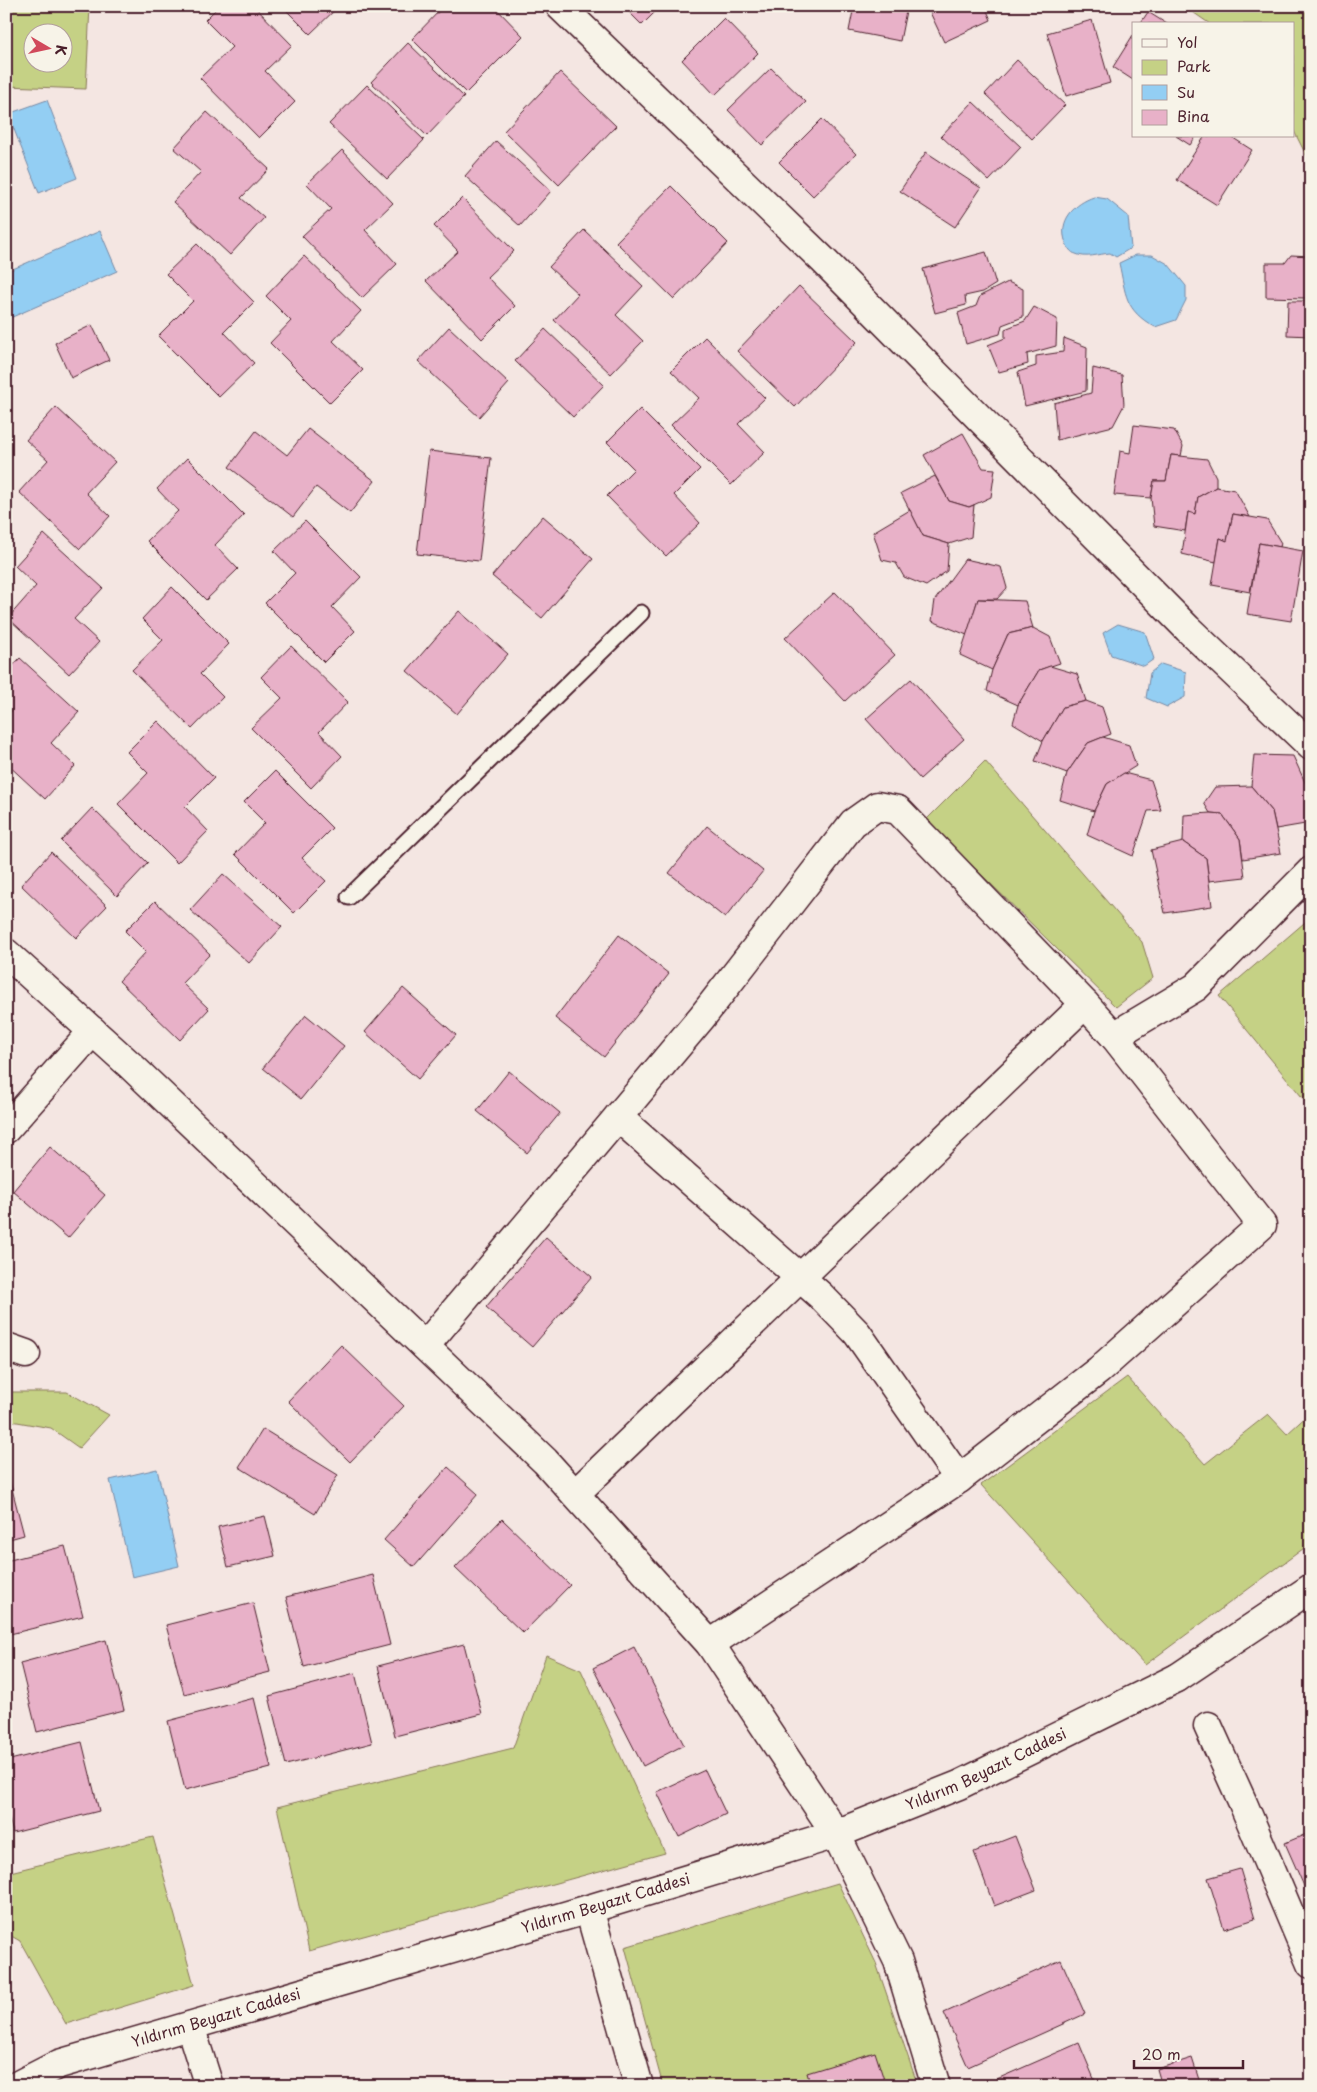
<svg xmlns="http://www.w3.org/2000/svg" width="1317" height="2092" font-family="'Playpen Sans',sans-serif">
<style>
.green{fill:#c5d185;stroke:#887858;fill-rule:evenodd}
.water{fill:#93cef3;stroke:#7688a3}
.building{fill:#e8b1c8;stroke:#4a1f2b}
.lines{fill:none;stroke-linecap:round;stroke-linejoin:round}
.lane-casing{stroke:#4a1f2b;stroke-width:19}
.street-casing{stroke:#4a1f2b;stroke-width:31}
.secondary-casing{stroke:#4a1f2b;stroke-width:31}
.lane{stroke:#f7f3e8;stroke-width:15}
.street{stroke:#f7f3e8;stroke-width:28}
.secondary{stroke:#f7f3e8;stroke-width:28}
.labels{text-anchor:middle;stroke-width:5;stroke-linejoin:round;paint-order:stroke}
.street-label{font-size:15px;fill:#4a1f2b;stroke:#f7f3e8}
</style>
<rect width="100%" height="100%" fill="#f4e6e2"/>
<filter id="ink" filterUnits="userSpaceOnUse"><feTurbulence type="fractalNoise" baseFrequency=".02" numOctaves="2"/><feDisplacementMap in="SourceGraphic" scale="10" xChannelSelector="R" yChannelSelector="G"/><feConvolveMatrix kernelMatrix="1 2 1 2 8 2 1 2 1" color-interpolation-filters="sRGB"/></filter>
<g filter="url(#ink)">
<g class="green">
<path d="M6 6H90L86 89 6 86ZM62 32V62H32V32Z"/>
<path d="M1184 6H1311V165L1293 129V24H1210Z"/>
<path d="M985 761 1142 942 1153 978 1116 1007 926 820Z"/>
<path d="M1311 917V1108L1219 996Z"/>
<path d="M1127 1377 1205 1464 1268 1414 1287 1434 1311 1412V1543L1145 1665 981 1485Z"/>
<path d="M6 1392H67L109 1415 79 1448 51 1428 6 1420Z"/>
<path d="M546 1655 581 1670 665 1853 309 1951 277 1807 513 1748Z"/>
<path d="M153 1837 194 1985 66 2024 20 1941 6 1933V1873Z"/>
<path d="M838 1883 876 1963 918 2086H663L625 1947Z"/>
</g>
<g class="water">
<path d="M47 100 77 178 39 193 8 114Z"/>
<path d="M1094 197 1107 199 1128 216 1131 248 1116 257 1110 253C1099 254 1086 259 1076 254 1071 253 1068 248 1066 243 1057 221 1075 203 1094 197Z"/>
<path d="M100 231 117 271 10 318 6 309V272Z"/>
<path d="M1136 255H1152L1168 264 1186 286V300L1176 320 1155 327C1124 310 1126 294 1119 263Z"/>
<path d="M1118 624 1145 632 1154 659 1144 666 1111 655 1103 633Z"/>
<path d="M1161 664 1186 672 1185 697 1167 707 1146 698 1150 673Z"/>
<path d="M157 1469 179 1566 132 1577 110 1480Z"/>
</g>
<g class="building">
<path d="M219 6H254L292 45 265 71 295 102 259 138 200 78 232 47 205 20Z"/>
<path d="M282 6H339L310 34Z"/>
<path d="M444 6H494L523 36 466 93 412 39Z"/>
<path d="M623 6H661L642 25Z"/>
<path d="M854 6H907L900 41 849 31Z"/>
<path d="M927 6H985L991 20 944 42Z"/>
<path d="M1148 12 1167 24H1140Z"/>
<path d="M724 18 758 53 715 95 682 60Z"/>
<path d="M1092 20 1110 83 1066 96 1047 33Z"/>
<path d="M1133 35V80L1113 67Z"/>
<path d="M408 43 464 97 427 136 371 82Z"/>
<path d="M1017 60 1065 105 1032 139 985 94Z"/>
<path d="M771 68 806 102 762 145 728 110Z"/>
<path d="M560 72 616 126 559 185 504 131Z"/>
<path d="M367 85 424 140 387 179 329 124Z"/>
<path d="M973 102 1021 147 989 181 941 136Z"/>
<path d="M207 112 269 169 241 198 264 218 230 255 173 202 201 172 174 148Z"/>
<path d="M822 119 856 154 813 196 779 162Z"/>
<path d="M1176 136H1196L1190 145Z"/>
<path d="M1205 136H1230L1252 150 1217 205 1177 180Z"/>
<path d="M496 141 551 191 520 226 465 176Z"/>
<path d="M342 150 393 203 365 230 397 264 362 298 302 236 331 209 307 184Z"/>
<path d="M926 152 981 188 955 227 900 191Z"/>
<path d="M671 186 728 243 674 299 616 242Z"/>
<path d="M462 198 514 251 487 277 515 306 482 339 426 281 458 251 434 226Z"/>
<path d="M584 230 643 286 616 315 643 341 611 374 554 320 578 294 549 267Z"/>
<path d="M197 244 254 302 224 332 254 363 219 397 158 336 193 301 166 274Z"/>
<path d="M986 252 996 284 983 292 965 296 966 305 935 313 923 269Z"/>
<path d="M1291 255 1311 256V293L1305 298 1266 297V263H1285Z"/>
<path d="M304 256 361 311 333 341 363 370 330 403 270 343 291 321 266 296Z"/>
<path d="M1008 282 1023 289V317L1002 325 1000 334 966 344 958 313 976 306 980 296Z"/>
<path d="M799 286 857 342 795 407 737 351Z"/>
<path d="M1311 296V336L1287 335 1288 301H1307Z"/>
<path d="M1034 307 1057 319 1056 346 1027 354 1028 364 999 372 988 345 1005 338V329L1025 321Z"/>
<path d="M92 325 109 360 71 378 55 343Z"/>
<path d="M449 327 509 383 479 417 418 361Z"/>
<path d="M545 329 604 385 573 417 515 361Z"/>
<path d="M705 337 765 398 738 424 765 452 731 485 671 425 699 398 671 371Z"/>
<path d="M1310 337H1311V372H1309Z"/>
<path d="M1064 338 1087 347 1086 391 1025 406 1018 372 1036 366V356L1063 352Z"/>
<path d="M1093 368 1122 375 1124 405 1113 426 1057 440 1054 403 1091 393Z"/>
<path d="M56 407 115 462 86 493 110 516 80 549 19 492 48 460 26 440Z"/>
<path d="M640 409 700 469 674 495 700 523 666 556 607 496 634 469 607 442Z"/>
<path d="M1134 425 1174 430 1183 446 1181 456 1171 455 1166 481H1154L1151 498 1114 495 1120 451 1130 453Z"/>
<path d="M308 429 375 481 350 513 316 487 293 517 229 467 256 431 287 455Z"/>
<path d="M963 433 983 468 995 469 991 497 969 507 949 501 924 455Z"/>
<path d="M429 451 491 458 479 561 417 554Z"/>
<path d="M1171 455 1207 459 1216 477V487L1198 497 1195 514 1188 512 1185 531 1154 526 1151 498 1154 481H1166Z"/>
<path d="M187 458 244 515 215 545 238 569 206 600 147 541 178 511 157 489Z"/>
<path d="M935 476 949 501 969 507 974 505 971 537 949 544 923 536 901 493Z"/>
<path d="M1216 487 1235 490 1250 517 1233 514 1227 541 1220 538 1216 562 1182 554 1188 512 1195 514 1198 497Z"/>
<path d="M910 510 923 536 949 544 947 571 926 586 904 577 896 563 882 560 873 532Z"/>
<path d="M1233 514 1267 520 1281 543 1280 547 1259 543 1250 592 1212 585 1220 538 1227 541Z"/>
<path d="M543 516 593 559 542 618 492 576Z"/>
<path d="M305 521 361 577 332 607 355 631 324 662 265 603 295 573 274 551Z"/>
<path d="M44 534 103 588 74 619 99 642 69 674 8 618 36 586 15 566Z"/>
<path d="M1259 543 1303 551 1291 621 1247 614Z"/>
<path d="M965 559 1001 567 1007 588 997 599H978L967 635 932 621 935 600Z"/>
<path d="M172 587 229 644 200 674 223 697 192 729 132 670 163 640 142 619Z"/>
<path d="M835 592 895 655 845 701 785 638Z"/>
<path d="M978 599 1025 601 1033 628 1008 634 992 670 960 655Z"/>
<path d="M459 611 508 654 457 714 407 671Z"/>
<path d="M1033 628 1050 637 1060 663 1039 670 1018 705 987 691 992 670 1008 634Z"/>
<path d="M291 646 348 702 319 732 342 756 311 788 251 728 282 698 261 677Z"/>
<path d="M20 658 79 712 51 743 75 766 45 799 6 763V717L12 711 6 705V673Z"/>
<path d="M1050 666 1077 674 1086 701 1063 707 1043 741 1013 723 1018 705 1039 670Z"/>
<path d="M911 679 964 739 920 779 866 719Z"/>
<path d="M1086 701 1102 707 1111 734 1088 743 1067 773 1035 761 1043 741 1063 707Z"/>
<path d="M158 721 214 778 185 807 208 831 177 863 118 804 148 773 127 752Z"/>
<path d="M1103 737 1129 745 1136 766 1107 784 1094 811 1060 800 1067 773 1088 743Z"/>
<path d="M1254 755 1293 756 1310 793 1311 823 1276 829 1272 811 1251 786Z"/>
<path d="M275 771 332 828 302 858 326 881 294 913 235 854 265 823 244 802Z"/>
<path d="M1124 773 1151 780 1161 810 1148 811 1133 856 1087 835 1094 811 1107 784Z"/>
<path d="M6 783 11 787 6 793Z"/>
<path d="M1251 786 1272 811 1281 853 1243 859 1240 839 1222 814 1210 813 1204 803 1215 787Z"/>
<path d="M92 808 148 863 117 896 61 841Z"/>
<path d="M1210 813 1222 814 1240 839 1245 877 1209 881 1206 858 1183 842 1184 815Z"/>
<path d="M707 826 763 871 725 918 669 873Z"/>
<path d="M1183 842 1206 858 1212 906 1165 913 1151 850Z"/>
<path d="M51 852 107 906 76 938 21 885Z"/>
<path d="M223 874 282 927 249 963 190 910Z"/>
<path d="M155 901 210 954 182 983 209 1009 180 1040 119 981 146 952 125 931Z"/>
<path d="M619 935 669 974 604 1057 555 1018Z"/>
<path d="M403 988 456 1035 418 1079 365 1032Z"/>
<path d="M306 1015 344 1046 301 1099 263 1068Z"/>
<path d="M509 1071 560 1113 527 1153 477 1111Z"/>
<path d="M50 1147 105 1195 68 1238 13 1191Z"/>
<path d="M546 1237 592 1277 532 1347 486 1307Z"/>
<path d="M341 1345 404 1406 350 1462 288 1401Z"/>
<path d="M263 1429 338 1475 315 1514 239 1467Z"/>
<path d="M6 1466 24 1535 6 1540Z"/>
<path d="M448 1467 478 1494 414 1567 384 1540Z"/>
<path d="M265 1516 275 1556 228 1567 218 1527Z"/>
<path d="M502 1519 570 1585 523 1633 455 1568Z"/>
<path d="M65 1546 83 1616 6 1635V1561Z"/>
<path d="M373 1575 390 1645 304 1667 286 1597Z"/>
<path d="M253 1603 270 1672 184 1694 166 1625Z"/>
<path d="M106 1640 124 1710 37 1732 20 1663Z"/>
<path d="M464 1644 482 1714 395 1736 378 1666Z"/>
<path d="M634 1647 684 1745 643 1766 593 1668Z"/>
<path d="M355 1673 372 1743 286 1765 269 1696Z"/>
<path d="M254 1698 271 1768 185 1790 168 1721Z"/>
<path d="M82 1742 99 1811 13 1833 6 1807V1761Z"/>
<path d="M705 1770 726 1814 679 1837 657 1792Z"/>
<path d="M1311 1832V1902L1285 1843Z"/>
<path d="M1015 1836 1036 1890 994 1906 974 1852Z"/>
<path d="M1240 1869 1255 1919 1224 1929 1208 1878Z"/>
<path d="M1061 1960 1085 2014 968 2067 944 2013Z"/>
<path d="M1079 2043 1097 2086H981Z"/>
<path d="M875 2052 886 2086H811L807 2073Z"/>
<path d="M1192 2058 1201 2086H1162L1157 2069Z"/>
</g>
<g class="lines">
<g class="lane-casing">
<path id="lane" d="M349 897 641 613"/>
</g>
<g class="street-casing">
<g id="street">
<path d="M560 6 823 260 1188 629 1311 746"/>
<path d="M6 953 130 1065 545 1461 710 1644 836 1834 898 1961 936 2086"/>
<path d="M1114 1036 1196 987 1311 871"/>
<path d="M618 1117 821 1296 857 1333 959 1479"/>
<path d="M6 1129 93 1031"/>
<path d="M425 1346 702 1017 853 823 877 806 898 810 1085 1004 1114 1036 1262 1225 1099 1370 959 1479 710 1644"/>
<path d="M6 1347 26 1354"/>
<path d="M575 1494 1085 1004"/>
<path d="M1177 1678 1311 1588"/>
<path d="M1208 1726 1242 1801 1311 1964"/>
<path d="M589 1909 639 2086"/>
<path d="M190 2026 209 2086"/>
</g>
</g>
<g class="secondary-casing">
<g id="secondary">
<path id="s1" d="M16 2086 59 2064 589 1909 836 1834 959 1785 1177 1678"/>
</g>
</g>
<use href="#lane" class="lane"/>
<use href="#street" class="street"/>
<use href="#secondary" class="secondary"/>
</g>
</g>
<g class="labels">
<g class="street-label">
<text dy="5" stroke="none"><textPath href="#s1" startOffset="1022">Yıldırım Beyazıt Caddesi</textPath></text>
<text dy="5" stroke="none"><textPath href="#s1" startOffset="618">Yıldırım Beyazıt Caddesi</textPath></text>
<text dy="5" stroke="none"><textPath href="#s1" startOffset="212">Yıldırım Beyazıt Caddesi</textPath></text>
</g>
</g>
<rect width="1317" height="2092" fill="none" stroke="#f7f3e8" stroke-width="25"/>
<rect x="12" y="12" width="1292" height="2067" fill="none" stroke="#4a1f2b" stroke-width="2" filter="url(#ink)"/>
<rect x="1132" y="22" width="162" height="115" fill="#f7f3e8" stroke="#b29e9c"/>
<rect x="1142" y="39" width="25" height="8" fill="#f7f3e8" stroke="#b29e9c"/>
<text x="1177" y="48" font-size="15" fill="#4a1f2b">Yol</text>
<rect x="1142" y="60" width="25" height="15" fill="#c5d185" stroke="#b29e9c"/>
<text x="1177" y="72" font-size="15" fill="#4a1f2b">Park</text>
<rect x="1142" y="85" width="25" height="15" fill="#93cef3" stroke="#b29e9c"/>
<text x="1177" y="98" font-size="15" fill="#4a1f2b">Su</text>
<rect x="1142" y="110" width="25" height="15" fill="#e8b1c8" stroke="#b29e9c"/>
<text x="1177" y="122" font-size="15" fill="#4a1f2b">Bina</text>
<g transform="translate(48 48) rotate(99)"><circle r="24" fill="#f7f3e8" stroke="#b29e9c"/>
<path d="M0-4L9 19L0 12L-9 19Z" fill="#d1495b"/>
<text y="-8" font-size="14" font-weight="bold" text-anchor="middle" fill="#4a1f2b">K</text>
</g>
<path d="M1134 2060v8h109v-8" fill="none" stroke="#4a1f2b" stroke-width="2.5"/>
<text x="1142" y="2060" font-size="15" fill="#4a1f2b" stroke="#f7f3e8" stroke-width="4" paint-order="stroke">20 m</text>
</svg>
